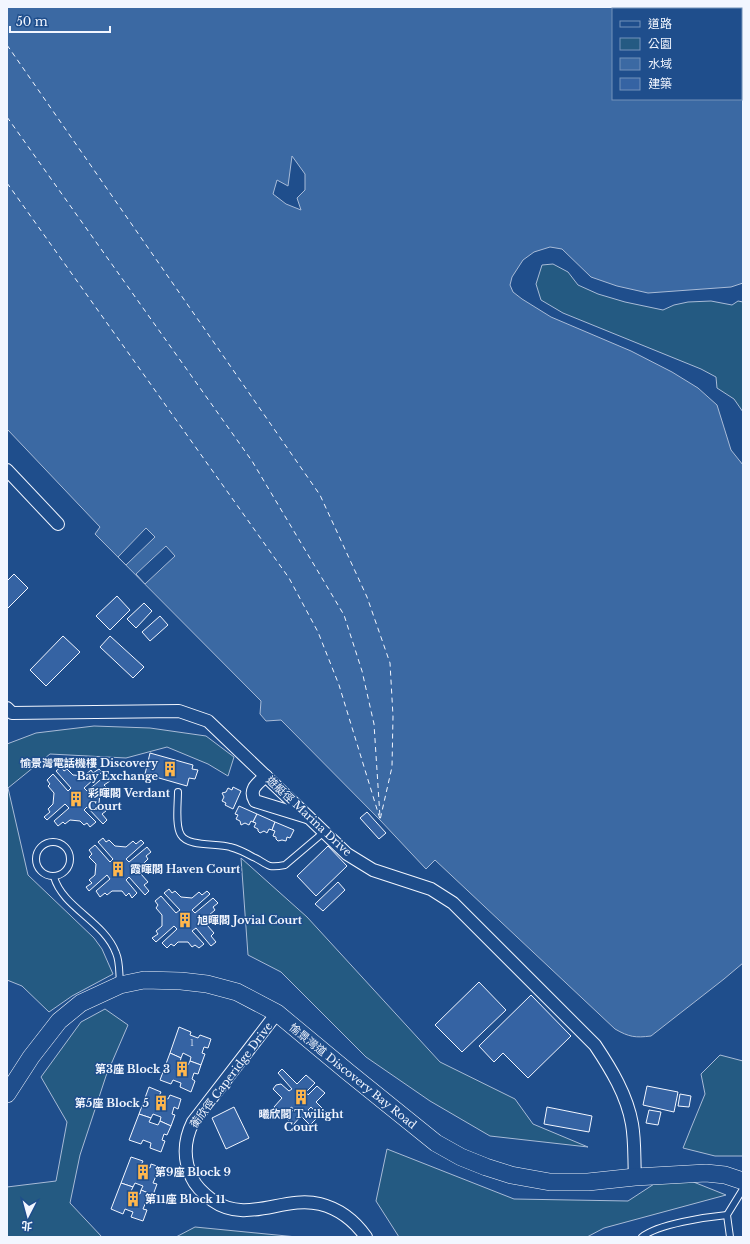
<svg xmlns="http://www.w3.org/2000/svg" width="750" height="1244" font-family="'Libre Baskerville','Noto Sans TC',serif">
<style>
.green{fill:#245a82;stroke:#a8bbd7}
.water{fill:#3b69a3;stroke:#a8bbd7;fill-rule:evenodd}
.pier{fill:#1f4e8c;stroke:#a8bbd7}
.lines{fill:none;stroke-linecap:round;stroke-linejoin:round}
.ferry{stroke:#f2f6ff;stroke-width:1;stroke-dasharray:5 4;stroke-linecap:butt}
.building{fill:#3563a3;stroke:#f2f6ff}
.lane-casing{stroke:#f2f6ff;stroke-width:8}
.street-casing{stroke:#f2f6ff;stroke-width:14}
.secondary-casing{stroke:#f2f6ff;stroke-width:18}
.lane{stroke:#1f4e8c;stroke-width:6}
.street{stroke:#1f4e8c;stroke-width:12}
.secondary{stroke:#1f4e8c;stroke-width:17}
.labels{text-anchor:middle;stroke-width:3;stroke-linejoin:round;paint-order:stroke}
.number-label{font-size:9px;fill:#c3d1e8}
.poi-label{font-size:11px;font-weight:bold;fill:#f2f6ff;stroke:#1f4e8c;text-anchor:start}
.street-label{font-size:11px;fill:#f2f6ff;stroke:#1f4e8c}
</style>
<rect width="100%" height="100%" fill="#1f4e8c"/>
<g class="green">
<path d="M553 264 568 272 578 285 598 294 625 302 663 310 674 305 688 302 711 301 732 305 738 301 743 302V412L734 399 717 388 716 377 701 369 563 313 541 300 536 284 542 265Z"/>
<path d="M94 726 150 728 206 736 234 757 228 776 208 764 167 747 126 758 50 754 8 788 28 875 94 938 102 949 113 974 72 996 49 1012 22 986 7 980V744L36 733Z"/>
<path d="M241 858 307 917 440 1062 515 1099 533 1124 588 1147 490 1136 430 1101 366 1057 281 972 248 955Z"/>
<path d="M105 1009 128 1025 106 1076 80 1155 70 1203 102 1237H7V1187L56 1181 67 1122 41 1077 81 1022Z"/>
<path d="M720 1055 743 1061V1156H715L683 1148 691 1128 705 1094 701 1074Z"/>
<path d="M387 1149 514 1199 628 1201 671 1173 726 1195 604 1228 587 1237H399L376 1201Z"/>
<path d="M195 1227 297 1237H176Z"/>
</g>
<path class="water" d="M7 7H743V283L731 287 648 293 617 286 591 277 562 249 550 247 534 252 523 260 512 277 510 285 513 292 522 299 551 317 631 351 672 372 698 388 717 405 731 450 743 465V963L724 979 651 1036C635 1038 629 1037 615 1029L435 860 426 869 380 820 281 720 266 721 260 714 261 701 95 534 100 527 7 429ZM613 9H741V99H613ZM292 156 305 174V190L297 198 301 210 286 204 273 194 277 180 288 186Z"/>
<g class="pier">
<path d="M146 528 155 537 126 565 118 557Z"/>
<path d="M166 546 175 556 145 584 136 574Z"/>
</g>
<g class="lines">
<g class="ferry">
<path d="M7 45 320 495 367 597 390 663 393 716 392 767 380 820"/>
<path d="M7 117 252 461 344 615 362 671 374 724 380 817"/>
<path d="M7 183 289 578 318 632 339 685 380 819"/>
</g>
</g>
<g class="building">
<path d="M14 574 28 588 7 609V581Z"/>
<path d="M117 596 130 610 110 630 96 616Z"/>
<path d="M144 603 152 611 136 628 127 619Z"/>
<path d="M160 616 168 625 150 641 142 632Z"/>
<path d="M63 636 80 652 46 686 30 670Z"/>
<path d="M110 636 144 667 133 678 100 647Z"/>
<path d="M150 753 193 765 192 769 198 770 195 779 189 778 187 786 145 774Z"/>
<path d="M61 767 64 771 67 769 73 775 84 776 91 770 93 773 99 769 102 772 84 788 87 791 105 776 110 781 104 785 107 788 100 794 99 803 106 811 102 814 107 820 103 824 87 807 84 810 96 822 90 827 87 823 84 825 80 821 70 820 65 824 63 822 58 826 54 821 69 808 65 804 47 820 44 817 50 812 48 809 53 804 54 793 48 786 50 784 47 780 53 774 68 791 71 788 56 771Z"/>
<path d="M233 787 241 791 233 809 225 805 226 803 222 801 224 797 222 793 226 792 228 788 232 790Z"/>
<path d="M239 806 257 814 253 822 251 821 249 825 245 823 241 825 240 821 236 819 238 815 235 814Z"/>
<path d="M367 812 386 833 379 839 360 818Z"/>
<path d="M257 814 275 822 272 830 269 829 267 833 264 831 260 833 258 831V829L254 827 256 823 253 822Z"/>
<path d="M275 822 294 830 290 838 287 837 286 841 282 840 278 841 276 839V837L273 836 275 831 272 830Z"/>
<path d="M103 838 106 842 109 840 115 846 126 847 133 841 136 844 141 840 144 843 126 859 129 862 147 847 151 852 146 856 148 859 142 865 141 874 148 882 144 885 149 891 145 895 129 877 126 880 137 893 132 898 129 893 126 896 122 891H112L107 895 105 893 100 897 96 891 110 879 107 875 89 891 86 887 92 883 89 880 95 875 96 864 89 857 92 854 89 850 95 845 110 862 113 859 98 842Z"/>
<path d="M328 846 347 866 316 896 297 876Z"/>
<path d="M338 882 345 890 323 911 315 904Z"/>
<path d="M169 889 172 893 175 891 181 897 192 898 199 892 202 895 207 891 210 894 192 910 195 913 213 898 218 903 213 907 215 910 208 916 207 925 214 933 211 936 216 942 211 946 196 928 192 931 204 944 199 948 195 945 192 947 188 942H178L174 946 171 944 167 948 162 943 177 929 174 926 156 942 152 938 158 934 156 931 162 926V915L156 908 158 905 155 901 161 896 176 913 180 910 164 893Z"/>
<path d="M479 982 506 1010 462 1052 435 1025Z"/>
<path d="M531 995 571 1036 528 1078 503 1053 494 1062 479 1046Z"/>
<path d="M179 1027 191 1032 190 1035 198 1038 200 1035 211 1039 208 1048 204 1047 202 1053 205 1054 201 1065 190 1061 191 1057 183 1053 181 1058 170 1053Z"/>
<path d="M170 1053 181 1058 180 1062 188 1065 190 1061 201 1065 198 1074 194 1073 192 1079 195 1081 191 1092 180 1087 181 1083 173 1080 171 1084 160 1080Z"/>
<path d="M282 1069 297 1084 306 1075 315 1083 306 1092 308 1095 317 1086 325 1093 316 1102 331 1117 328 1121 324 1117 322 1119 311 1107 308 1110 316 1119 310 1125 301 1116 293 1125 286 1118 294 1109 291 1107 283 1115 274 1107 282 1098 273 1089 276 1085 281 1084 289 1091 292 1089 278 1073Z"/>
<path d="M647 1086 678 1092 674 1112 643 1105Z"/>
<path d="M149 1087 161 1092 159 1096 168 1099 170 1095 181 1099 178 1109 174 1107 172 1114 175 1115 171 1126 160 1121 161 1117 153 1114 151 1118 139 1114Z"/>
<path d="M680 1094 691 1096 689 1107 678 1106Z"/>
<path d="M234 1107 249 1138 226 1149 212 1118Z"/>
<path d="M547 1107 592 1116 589 1132 544 1124Z"/>
<path d="M649 1110 661 1112 658 1125 646 1123Z"/>
<path d="M139 1114 151 1118 149 1122 158 1125 160 1121 171 1126 167 1135 164 1134 162 1140 165 1141 161 1152 150 1148 151 1143 143 1140 141 1144 129 1140Z"/>
<path d="M131 1157 143 1161 141 1165 150 1168 151 1164 163 1168 159 1177 156 1176 153 1183 157 1184 153 1195 141 1190 143 1186 135 1183 133 1187 121 1183Z"/>
<path d="M121 1183 133 1187 131 1191 140 1194 141 1190 153 1195 149 1204 146 1202 143 1209 147 1210 143 1221 131 1217 133 1212 125 1209 123 1214 111 1209Z"/>
</g>
<g class="lines">
<g class="lane-casing">
<g id="lane">
<path d="M178 792C178 803 175 826 181 835 188 847 217 843 230 847 238 849 246 853 253 857 259 859 264 864 270 866 275 867 280 866 285 865L324 832"/>
<circle cx="53" cy="859" r="17"/>
<path d="M54 877C63 908 104 921 116 953 120 962 119 974 120 983"/>
<path d="M642 1237C658 1224 706 1217 727 1215"/>
<path d="M730 1237 727 1215 743 1189"/>
</g>
</g>
<g class="street-casing">
<g id="street">
<path d="M7 470 58 524"/>
<path d="M7 708 12 713 179 711 208 721 347 854 373 870 431 889 453 903 595 1045C611 1069 627 1095 632 1124 635 1141 634 1159 635 1177"/>
<path d="M266 776C258 783 248 789 255 801L307 817"/>
<path d="M277 1013 193 1122C184 1140 183 1159 192 1178 196 1187 204 1194 212 1200 247 1225 283 1195 320 1204 340 1209 354 1220 366 1237"/>
</g>
</g>
<g class="secondary-casing">
<path id="secondary" d="M7 1094 31 1057 59 1021 81 1003 120 985 144 980 181 981 207 984 237 992 277 1013 348 1072 436 1143 461 1157 486 1167 511 1175 550 1182H588L635 1177 706 1173 725 1175 743 1181"/>
</g>
<use href="#lane" class="lane"/>
<use href="#street" class="street"/>
<use href="#secondary" class="secondary"/>
</g>
<defs>
<g id="building-bare" transform="scale(1.2)"><path d="M-4-6H4V6H1V3H-1V6H-4ZM-2.5-4.3h1.7v1.8h-1.7ZM.8-4.3h1.7v1.8H.8ZM-2.5-1h1.7V.8h-1.7ZM.8-1h1.7V.8H.8Z" fill="#ffb74d" stroke="#1f4e8c" stroke-width="2.5" paint-order="stroke"/></g>
</defs>
<g fill-rule="evenodd">
<use href="#building-bare" x="170" y="769"/>
<use href="#building-bare" x="76" y="799"/>
<use href="#building-bare" x="118" y="869"/>
<use href="#building-bare" x="185" y="920"/>
<use href="#building-bare" x="182" y="1069"/>
<use href="#building-bare" x="301" y="1097"/>
<use href="#building-bare" x="161" y="1103"/>
<use href="#building-bare" x="143" y="1172"/>
<use href="#building-bare" x="133" y="1199"/>
</g>
<g class="labels">
<g class="number-label">
<text x="192" y="1046">1</text>
</g>
<g class="poi-label">
<text x="158" y="767" text-anchor="end">愉景灣電話機樓 Discovery<tspan x="158" dy="13">Bay Exchange</tspan></text>
<text x="88" y="797">彩暉閣 Verdant<tspan x="88" dy="13">Court</tspan></text>
<text x="130" y="873">霞暉閣 Haven Court</text>
<text x="197" y="924">旭暉閣 Jovial Court</text>
<text x="170" y="1073" text-anchor="end">第3座 Block 3</text>
<text x="149" y="1107" text-anchor="end">第5座 Block 5</text>
<text x="301" y="1118" text-anchor="middle">曦欣閣 Twilight<tspan x="301" dy="13">Court</tspan></text>
<text x="155" y="1176">第9座 Block 9</text>
<text x="145" y="1203">第11座 Block 11</text>
</g>
<g class="street-label">
<text transform="translate(309 816) rotate(43)" y="4">遊艇徑 Marina Drive</text>
<text transform="translate(231 1075) rotate(-53)" y="4">蘅欣徑 Caperidge Drive</text>
<text transform="translate(353 1076) rotate(39)" y="4">愉景灣道 Discovery Bay Road</text>
</g>
</g>
<rect width="750" height="1244" fill="none" stroke="#f2f6ff" stroke-width="16"/>
<rect x="612" y="8" width="130" height="92" fill="#1f4e8c" stroke="#7391ba"/>
<rect x="620" y="21" width="20" height="6" fill="#1f4e8c" stroke="#7391ba"/>
<text x="648" y="28" font-size="12" fill="#f2f6ff">道路</text>
<rect x="620" y="38" width="20" height="12" fill="#245a82" stroke="#7391ba"/>
<text x="648" y="48" font-size="12" fill="#f2f6ff">公園</text>
<rect x="620" y="58" width="20" height="12" fill="#3b69a3" stroke="#7391ba"/>
<text x="648" y="68" font-size="12" fill="#f2f6ff">水域</text>
<rect x="620" y="78" width="20" height="12" fill="#3563a3" stroke="#7391ba"/>
<text x="648" y="88" font-size="12" fill="#f2f6ff">建築</text>
<g transform="translate(28 1216) rotate(186)" stroke="#1f4e8c" stroke-width="3" paint-order="stroke">
<path d="M0-3L7 15L0 10L-7 15Z" fill="#f2f6ff"/>
<text y="-6" font-size="11" font-weight="bold" text-anchor="middle" fill="#f2f6ff">北</text>
</g>
<path d="M10 26v6h100v-6" fill="none" stroke="#f2f6ff" stroke-width="2"/>
<text x="16" y="26" font-size="12" fill="#f2f6ff" stroke="#1f4e8c" stroke-width="3" paint-order="stroke">50 m</text>
</svg>
